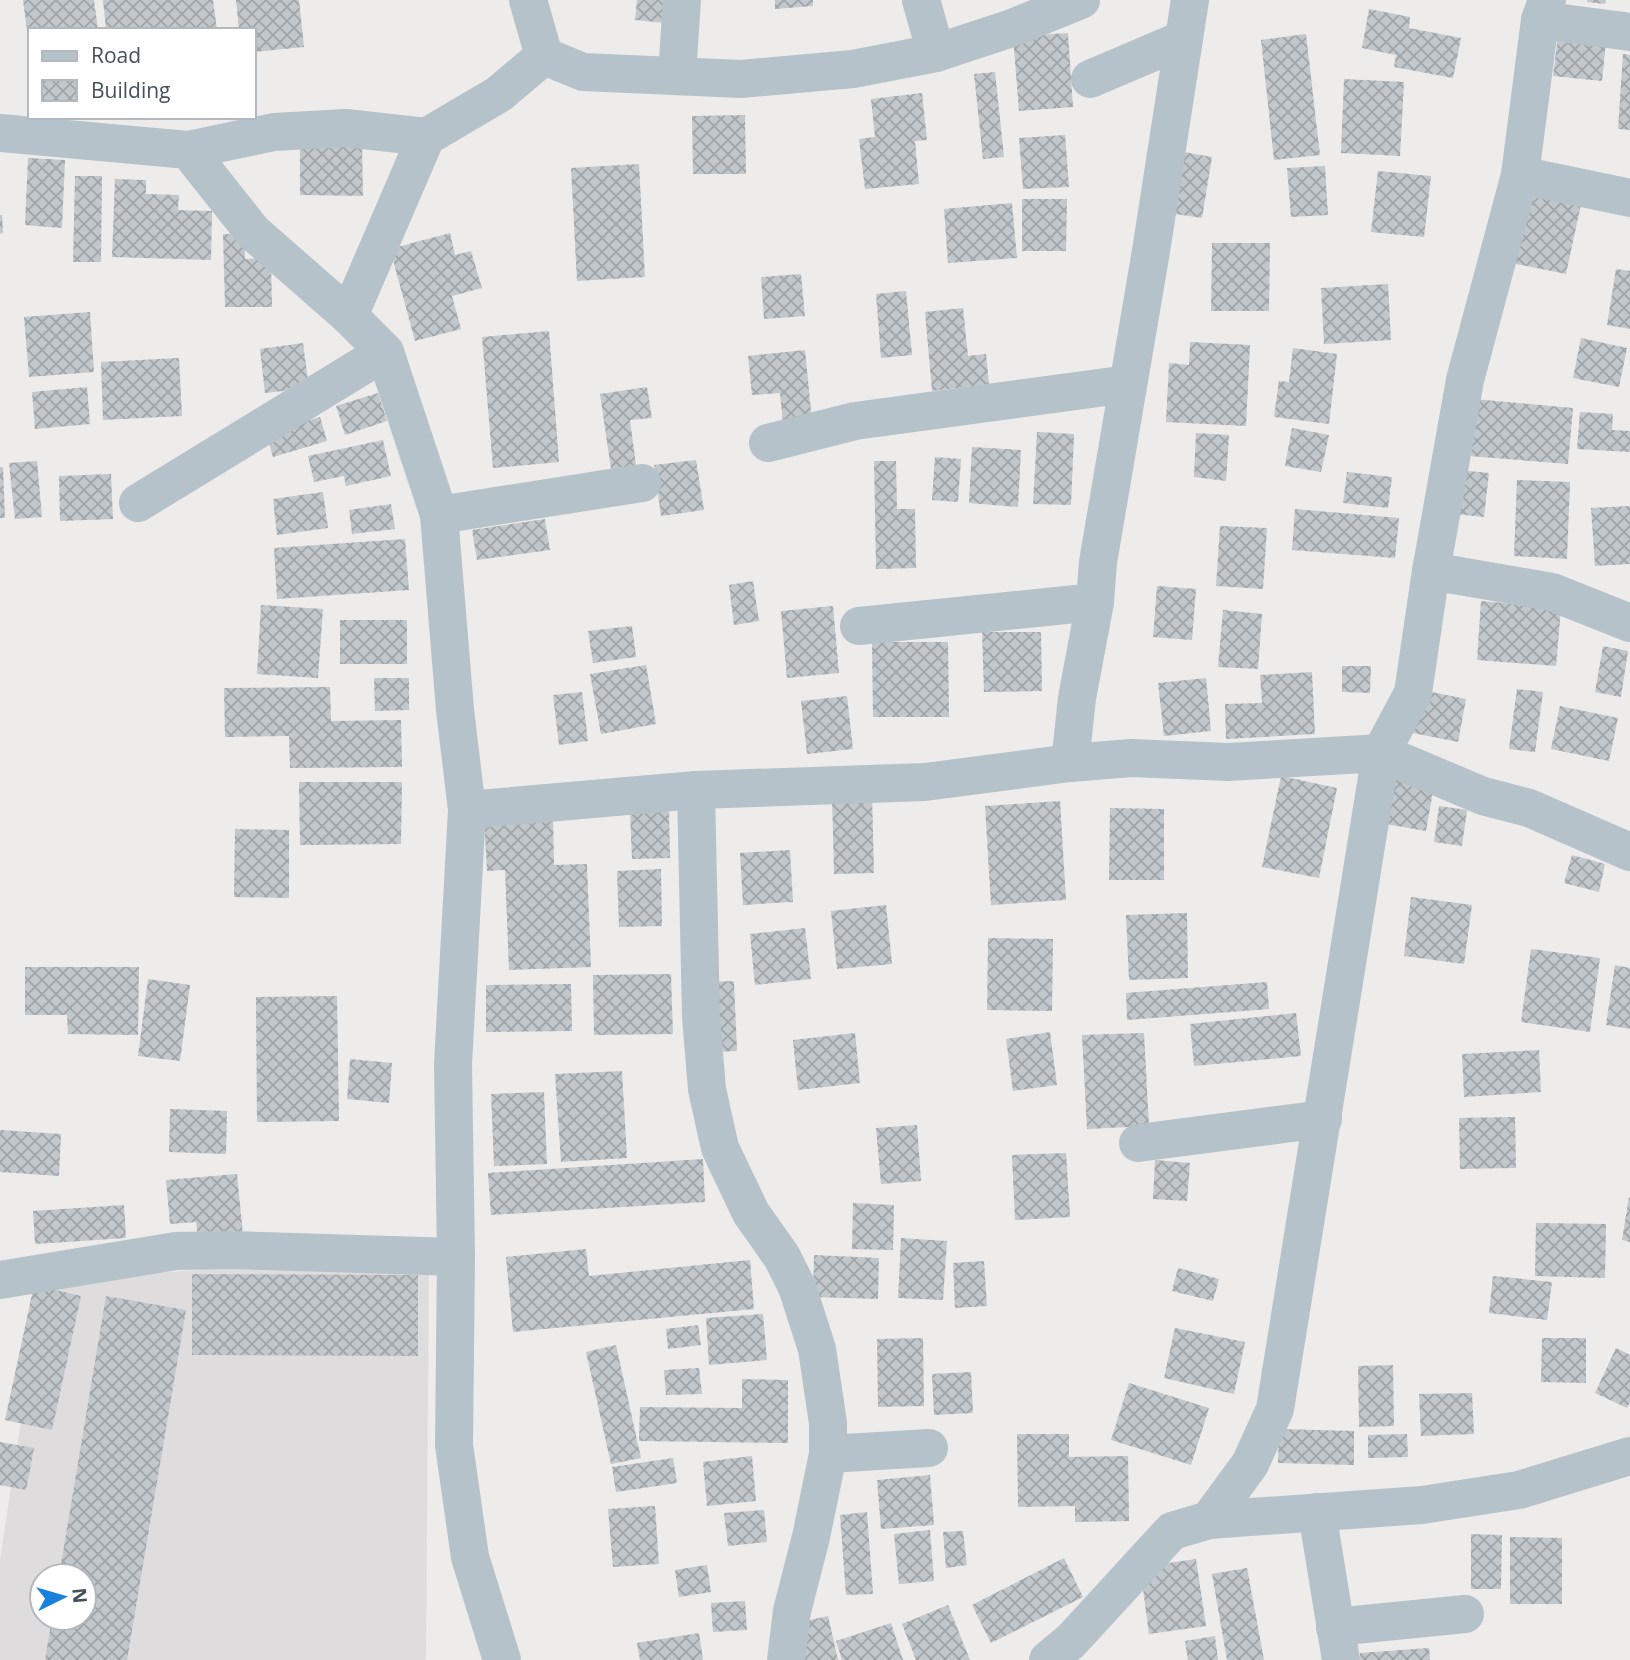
<svg xmlns="http://www.w3.org/2000/svg" width="1630" height="1660" font-family="'Open Sans',sans-serif">
<style>
.education{fill:#dfdcdd;fill-rule:evenodd}
.building{fill:url(#building-cross-hatch)}
.lines{fill:none;stroke-linecap:round;stroke-linejoin:round}
.minor{stroke:#b6c2c9;stroke-width:38}
</style>
<defs>
<pattern id="building-cross-hatch" width="8" height="8" patternUnits="userSpaceOnUse" patternTransform="scale(1.75)"><rect width="8" height="8" fill="#c2c7cb"/><path d="M0 0l8 8M0 8l8-8" fill="none" stroke="#9fa4a8"/></pattern>
</defs>
<rect width="100%" height="100%" fill="#eeebeb"/>
<path class="education" d="M307 1261 429 1264 426 1660H0V1560L42 1282ZM42 1576H84V1618H42Z"/>
<g class="building">
<path d="M23 0H94L98 30H30L28 38Z"/>
<path d="M103 0H213L217 30H106Z"/>
<path d="M236 0H299L304 47 254 52V30H239Z"/>
<path d="M637 0H667L665 23 635 20Z"/>
<path d="M775 0H813V6L775 9Z"/>
<path d="M1587 0H1606L1605 4 1587 2Z"/>
<path d="M1369 9 1410 17 1409 28 1461 38 1453 78 1394 67 1396 55 1362 48Z"/>
<path d="M1068 33 1073 107 1019 111 1013 37Z"/>
<path d="M1306 34 1320 155 1274 160 1261 40Z"/>
<path d="M1558 36 1606 42 1602 81 1553 76Z"/>
<path d="M1623 54 1630 55V130L1618 129Z"/>
<path d="M995 72 1004 157 983 159 974 74Z"/>
<path d="M1344 79 1404 82 1400 156 1341 153Z"/>
<path d="M922 93 927 140 915 141 919 184 865 189 859 139 875 137 871 99Z"/>
<path d="M745 115 746 174H693L692 116Z"/>
<path d="M1065 135 1069 187 1023 189 1019 138Z"/>
<path d="M300 143 362 144 363 196 300 195Z"/>
<path d="M1178 151 1212 157 1202 218 1169 213Z"/>
<path d="M28 158 65 160 62 228 25 225Z"/>
<path d="M639 164 645 277 577 281 571 168Z"/>
<path d="M1325 166 1328 215 1291 217 1287 168Z"/>
<path d="M1378 171 1431 176 1424 237 1371 232Z"/>
<path d="M75 176H102L101 262H73Z"/>
<path d="M115 179 146 180V194L179 195 178 210 212 211 211 260 112 257Z"/>
<path d="M1527 184 1583 195 1566 274 1511 263Z"/>
<path d="M1022 199H1067L1066 251H1022Z"/>
<path d="M1012 203 1017 258 948 263 944 209Z"/>
<path d="M0 215H2L3 233 0 234Z"/>
<path d="M450 233 455 255 471 251 482 288 452 296 461 329 415 341 390 249Z"/>
<path d="M223 234H245V259L271 258 272 307H225Z"/>
<path d="M1212 243H1270L1269 311H1211Z"/>
<path d="M1616 269 1630 271V329L1607 325Z"/>
<path d="M801 274 805 316 764 319 761 277Z"/>
<path d="M1388 284 1391 340 1324 344 1321 288Z"/>
<path d="M906 291 912 355 881 358 876 294Z"/>
<path d="M963 308 968 356 986 354 989 384 932 391 925 312Z"/>
<path d="M90 312 94 372 29 377 24 317Z"/>
<path d="M549 331 559 462 493 468 482 337Z"/>
<path d="M1581 338 1627 348 1619 387 1573 378Z"/>
<path d="M1190 342 1250 345 1246 426 1166 422 1169 363 1189 365Z"/>
<path d="M303 343 309 388 265 393 260 349Z"/>
<path d="M1293 348 1337 354 1329 424 1274 417 1279 381 1289 382Z"/>
<path d="M805 350 812 421 783 424 780 393 752 395 748 356Z"/>
<path d="M179 358 182 416 103 420 101 362Z"/>
<path d="M87 387 90 424 35 429 32 392Z"/>
<path d="M647 387 652 418 630 420 637 473 612 476 600 394Z"/>
<path d="M378 393 387 421 345 435 336 406Z"/>
<path d="M1474 399 1573 408 1568 464 1469 456Z"/>
<path d="M1580 412 1613 414 1612 430 1630 431V452L1577 449Z"/>
<path d="M320 417 327 441 273 457 266 433Z"/>
<path d="M1292 428 1329 435 1321 472 1285 466Z"/>
<path d="M1037 432 1074 434 1071 505 1033 504Z"/>
<path d="M1196 433 1229 435 1226 481 1194 477Z"/>
<path d="M383 440 391 476 346 486 344 476 314 482 308 456Z"/>
<path d="M972 447 1021 450 1018 507 969 503Z"/>
<path d="M935 457 961 459 958 502 932 500Z"/>
<path d="M696 460 704 510 661 516 654 465Z"/>
<path d="M37 461 42 517 15 519 9 463Z"/>
<path d="M874 461H896L897 509H915L916 568 876 569Z"/>
<path d="M0 467H3L5 518H0Z"/>
<path d="M1459 470 1489 473 1484 517 1455 514Z"/>
<path d="M1347 472 1392 477 1388 508 1343 503Z"/>
<path d="M111 474 113 519 60 521 59 476Z"/>
<path d="M1517 480 1570 482 1567 559 1514 556Z"/>
<path d="M323 492 328 528 277 535 273 499Z"/>
<path d="M391 504 395 529 352 534 349 510Z"/>
<path d="M1630 506V564L1595 566 1591 508Z"/>
<path d="M1295 509 1399 518 1395 558 1292 550Z"/>
<path d="M545 519 550 550 477 560 472 530Z"/>
<path d="M1220 526 1267 528 1263 589 1216 586Z"/>
<path d="M405 539 409 590 277 599 274 548Z"/>
<path d="M753 581 759 621 734 625 729 585Z"/>
<path d="M1157 586 1196 589 1192 640 1153 637Z"/>
<path d="M1481 601 1561 608 1556 666 1477 660Z"/>
<path d="M261 605 323 609 318 678 257 674Z"/>
<path d="M833 606 839 673 787 678 781 611Z"/>
<path d="M1223 610 1262 614 1258 669 1218 667Z"/>
<rect x="340" y="620" width="67" height="44"/>
<path d="M632 626 636 657 593 663 588 631Z"/>
<path d="M982 632H1041L1042 691 984 692Z"/>
<path d="M872 642H948L949 717H873Z"/>
<path d="M1603 646 1628 651 1621 697 1595 692Z"/>
<path d="M646 665 656 724 601 734 590 674Z"/>
<path d="M1342 666H1371L1370 693 1342 692Z"/>
<path d="M1312 672 1315 734 1226 739 1225 704 1262 703 1260 675Z"/>
<path d="M374 678H409V710L375 711Z"/>
<path d="M1206 678 1211 731 1164 736 1158 683Z"/>
<path d="M330 687 331 721 401 720 402 767 290 768 289 736 225 737 224 688Z"/>
<path d="M1517 689 1543 692 1535 752 1509 749Z"/>
<path d="M1422 690 1466 699 1458 742 1413 733Z"/>
<path d="M582 692 588 741 559 745 553 695Z"/>
<path d="M847 696 853 749 807 754 801 701Z"/>
<path d="M1560 706 1618 718 1609 761 1551 749Z"/>
<path d="M1389 772 1435 780 1426 831 1380 823Z"/>
<path d="M1281 776 1337 788 1319 878 1262 867Z"/>
<path d="M299 782H402L401 844 300 845Z"/>
<path d="M872 794 874 873 834 874 832 795Z"/>
<path d="M1060 801 1066 900 991 905 985 806Z"/>
<path d="M1439 806 1467 810 1462 846 1434 842Z"/>
<path d="M1110 808 1164 809V880H1109Z"/>
<path d="M669 811 670 858 632 859 630 813Z"/>
<path d="M553 815 554 865 587 864 591 967 509 970 505 870 487 871 484 817Z"/>
<path d="M235 829 289 830V898L234 897Z"/>
<path d="M790 850 793 902 743 905 740 853Z"/>
<path d="M1572 855 1605 864 1599 892 1564 883Z"/>
<path d="M661 869 662 926 619 927 617 871Z"/>
<path d="M1411 897 1472 905 1464 964 1404 956Z"/>
<path d="M886 905 892 964 837 969 831 911Z"/>
<path d="M1187 913 1188 978 1129 980 1126 915Z"/>
<path d="M805 928 811 979 755 985 750 934Z"/>
<path d="M988 938 1053 939 1052 1011 987 1010Z"/>
<path d="M1531 949 1600 958 1590 1032 1521 1022Z"/>
<path d="M1615 965 1630 968V1029L1606 1025Z"/>
<path d="M25 967H139L138 1035 68 1034 67 1015H25Z"/>
<path d="M671 974 673 1034 594 1035 593 975Z"/>
<path d="M148 979 190 985 180 1061 138 1056Z"/>
<path d="M734 981 737 1051 713 1052 709 982Z"/>
<path d="M1267 982 1269 1009 1127 1020 1126 993Z"/>
<path d="M571 984 572 1031 486 1032V985Z"/>
<path d="M337 996 339 1121 257 1122 256 997Z"/>
<path d="M1296 1013 1301 1056 1194 1066 1190 1024Z"/>
<path d="M1050 1032 1057 1085 1013 1091 1006 1039Z"/>
<path d="M855 1033 860 1083 798 1090 793 1040Z"/>
<path d="M1144 1033 1149 1126 1087 1129 1082 1035Z"/>
<path d="M1539 1050 1541 1092 1464 1097 1462 1054Z"/>
<path d="M350 1059 392 1063 389 1103 347 1099Z"/>
<path d="M622 1071 627 1158 561 1162 555 1074Z"/>
<path d="M544 1092 547 1164 494 1166 491 1094Z"/>
<path d="M170 1109 227 1111 226 1154 169 1152Z"/>
<path d="M1515 1117 1516 1168 1460 1169 1459 1118Z"/>
<path d="M917 1125 921 1181 881 1184 876 1128Z"/>
<path d="M0 1130 61 1134 59 1176 0 1172Z"/>
<path d="M1066 1153 1070 1217 1015 1220 1012 1155Z"/>
<path d="M703 1159 705 1202 491 1215 488 1173Z"/>
<path d="M1155 1160 1190 1163 1187 1201 1153 1199Z"/>
<path d="M237 1174 243 1235 198 1239 196 1222 170 1224 166 1180Z"/>
<path d="M1629 1197 1630 1198V1242L1622 1240Z"/>
<path d="M853 1203 894 1205 893 1250 852 1249Z"/>
<path d="M124 1205 126 1238 35 1244 33 1211Z"/>
<path d="M1536 1223 1606 1224 1605 1278 1535 1276Z"/>
<path d="M901 1238 947 1241 943 1300 898 1298Z"/>
<path d="M586 1249 589 1276 750 1260 754 1309 513 1332 506 1257Z"/>
<path d="M814 1255 879 1258 878 1299 813 1297Z"/>
<path d="M984 1261 987 1306 955 1308 953 1263Z"/>
<path d="M1178 1268 1219 1279 1213 1301 1172 1291Z"/>
<path d="M192 1274 418 1275V1356L192 1355Z"/>
<path d="M1493 1276 1552 1282 1547 1320 1489 1313Z"/>
<path d="M34 1285 81 1296 52 1430 5 1420Z"/>
<path d="M106 1296 186 1310 127 1660H45L52 1618H84V1576H59Z"/>
<path d="M763 1314 767 1360 709 1365 706 1318Z"/>
<path d="M698 1325 701 1345 668 1349 666 1329Z"/>
<path d="M1175 1328 1245 1342 1234 1394 1164 1378Z"/>
<path d="M923 1338 924 1406 878 1407 877 1339Z"/>
<path d="M1542 1338H1586V1383L1541 1382Z"/>
<path d="M616 1345 641 1458 611 1464 586 1352Z"/>
<path d="M1616 1348 1630 1355V1402L1627 1408 1595 1393Z"/>
<path d="M1393 1365 1394 1426 1359 1427 1358 1366Z"/>
<path d="M699 1368 702 1394 666 1395 664 1370Z"/>
<path d="M971 1372 973 1413 934 1415 932 1374Z"/>
<path d="M742 1379 788 1380V1443L639 1441 640 1407 742 1408Z"/>
<path d="M1129 1383 1209 1408 1191 1465 1111 1440Z"/>
<path d="M1472 1393 1474 1434 1421 1436 1419 1394Z"/>
<path d="M1279 1429 1354 1431V1465L1278 1463Z"/>
<path d="M1017 1434H1069V1457L1128 1456 1129 1521 1075 1522V1506L1018 1507Z"/>
<path d="M1407 1434 1408 1457 1368 1458V1435Z"/>
<path d="M0 1442 34 1448 26 1490 0 1485Z"/>
<path d="M752 1456 756 1501 707 1506 703 1462Z"/>
<path d="M673 1458 677 1483 616 1492 612 1467Z"/>
<path d="M930 1475 934 1525 881 1529 877 1480Z"/>
<path d="M655 1506 659 1564 613 1567 608 1509Z"/>
<path d="M764 1510 767 1542 728 1546 724 1513Z"/>
<path d="M867 1512 873 1594 846 1595 840 1515Z"/>
<path d="M930 1530 934 1581 899 1584 894 1534Z"/>
<path d="M963 1531 967 1565 946 1568 943 1532Z"/>
<path d="M1471 1534 1502 1535 1501 1589H1471Z"/>
<path d="M1510 1537 1562 1538V1604H1510Z"/>
<path d="M1064 1558 1083 1597 991 1643 972 1605Z"/>
<path d="M1196 1559 1206 1626 1149 1634 1140 1567Z"/>
<path d="M707 1565 711 1592 679 1597 675 1570Z"/>
<path d="M1247 1568 1264 1660H1227L1212 1574Z"/>
<path d="M745 1601 747 1630 713 1632 711 1603Z"/>
<path d="M948 1605 970 1660H916L902 1624Z"/>
<path d="M828 1616 838 1660H801L792 1624Z"/>
<path d="M891 1623 903 1660H842L836 1641Z"/>
<path d="M699 1633 703 1660H640L637 1643Z"/>
<path d="M1215 1636 1218 1660H1188L1185 1641Z"/>
<path d="M1429 1648 1430 1660H1360V1653Z"/>
</g>
<g class="lines">
<g class="minor">
<path d="M528 0 544 56"/>
<path d="M921 0 936 53"/>
<path d="M1540 20 1630 32"/>
<path d="M677 75 682 0"/>
<path d="M1090 79 1184 39"/>
<path d="M0 133 188 150 253 232 349 316 385 352 439 515 455 710 467 810 453 1064 456 1257 454 1445 470 1557 502 1660"/>
<path d="M188 150 274 132 346 128 426 137"/>
<path d="M1520 175 1630 198"/>
<path d="M349 316 426 137 499 94 544 56 583 72 741 79 853 69 936 53 1012 28 1081 0"/>
<path d="M768 443 855 421 1128 384"/>
<path d="M138 503 385 352"/>
<path d="M439 515 642 483"/>
<path d="M1431 571 1552 592 1630 623"/>
<path d="M859 626 1095 602"/>
<path d="M1070 763 1077 698 1095 602 1098 562 1151 251 1190 0"/>
<path d="M696 790 701 1017 707 1089 720 1148 751 1213 782 1257 797 1287 817 1349 828 1423V1454L811 1537 792 1611 786 1660"/>
<path d="M467 810 696 790 925 782 1070 763 1131 758 1228 762 1381 753 1483 796 1529 808 1630 852"/>
<path d="M1138 1143 1323 1119"/>
<path d="M0 1280 176 1251 231 1250 456 1257"/>
<path d="M828 1454 929 1448"/>
<path d="M1317 1512 1341 1660"/>
<path d="M1209 1520 1422 1505 1519 1490 1630 1456"/>
<path d="M1335 1627 1465 1614"/>
<path d="M1048 1660 1071 1641 1172 1531 1209 1520 1250 1464 1275 1409 1381 753 1413 693 1431 571 1465 380 1520 175 1540 20 1547 0"/>
</g>
</g>
<rect x="28" y="28" width="228" height="91" fill="#ffffff" stroke="#b4b9bd" stroke-width="2"/>
<rect x="42" y="51" width="35" height="10" fill="#b6c2c9" stroke="#b4b9bd" stroke-width="2"/>
<text x="91" y="63" font-size="21" fill="#445159">Road</text>
<rect x="42" y="80" width="35" height="21" fill="url(#building-cross-hatch)" stroke="#b4b9bd" stroke-width="2"/>
<text x="91" y="98" font-size="21" fill="#445159">Building</text>
<g transform="translate(63 1597) rotate(85)"><circle r="33" fill="#ffffff" stroke="#b4b9bd" stroke-width="2"/>
<path d="M0-5L12 26L0 18L-12 26Z" fill="#1780dc"/>
<text y="-10" font-size="19" font-weight="bold" text-anchor="middle" fill="#445159">N</text>
</g>
</svg>
